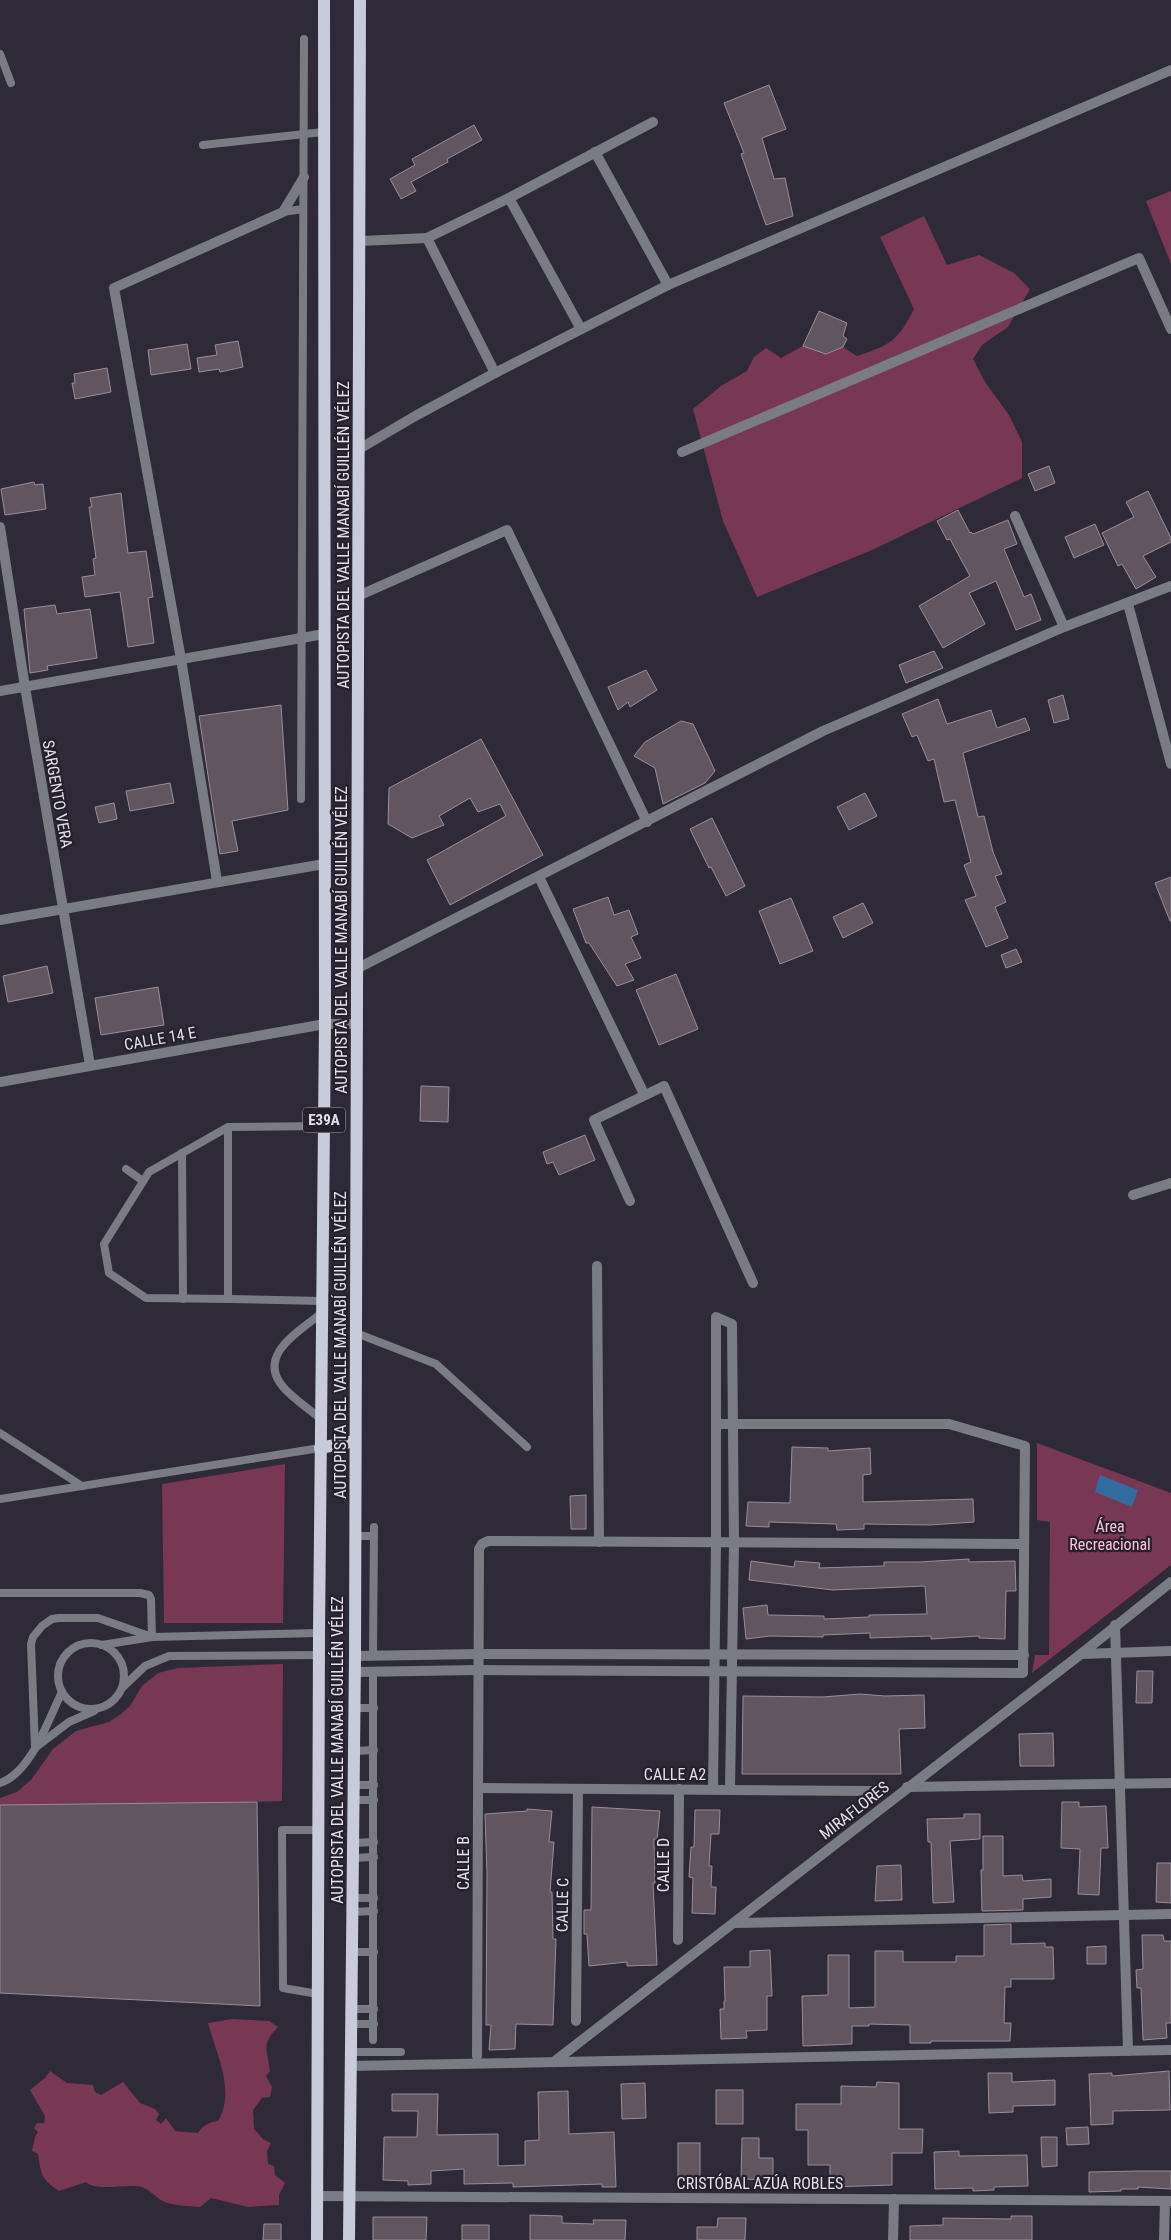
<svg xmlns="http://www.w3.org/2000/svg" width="1171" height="2240" font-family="'Roboto Condensed',sans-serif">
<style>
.green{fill:#783854}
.water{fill:#326b9d}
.building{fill:#615560;stroke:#998d98}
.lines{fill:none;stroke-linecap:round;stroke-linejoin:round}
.service{stroke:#7a7c83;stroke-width:8}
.minor{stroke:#7a7c83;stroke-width:10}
.primary{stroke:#c8ccda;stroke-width:12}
.labels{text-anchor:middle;stroke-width:4.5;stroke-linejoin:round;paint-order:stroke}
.shield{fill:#25202c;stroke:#aaa6b0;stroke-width:1}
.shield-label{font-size:15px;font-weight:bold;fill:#e3e0e8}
.street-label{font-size:16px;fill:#e3e0e8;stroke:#25202c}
.park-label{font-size:16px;fill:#ffc0d7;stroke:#25202c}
</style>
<rect width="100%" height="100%" fill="#2f2a37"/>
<g class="green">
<path d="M1171 191V264L1146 201Z"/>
<path d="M924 216 947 265 979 255 1014 273 1030 289 1008 327 982 345 973 359 985 382 1009 415 1022 442V478L872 550 757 597 723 521 693 409 721 386 747 371 754 357 766 348 781 358 803 346 826 353 843 347 857 356C890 345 898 341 914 309L880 237Z"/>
<path d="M1037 1443 1171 1493V1565L1032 1673 1035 1655H1049L1050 1522 1037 1520Z"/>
<path d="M285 1464 283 1623H164L162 1484Z"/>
<path d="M283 1664 282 1801 0 1808V1798L17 1792 31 1780 53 1749 76 1731 109 1722 121 1714 130 1706 142 1686 158 1673 178 1668Z"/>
<path d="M232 2019 269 2021 278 2027C261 2044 267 2049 270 2071L266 2076 272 2087 270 2097 262 2098 253 2110 254 2129 263 2139 271 2143 267 2151 268 2164 274 2166 275 2175 285 2183 279 2195V2205L248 2207 211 2198 200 2207C188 2206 175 2206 165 2202 154 2197 148 2186 135 2186 121 2185 95 2191 86 2182L59 2191C41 2179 41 2174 38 2154L32 2151 35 2137 38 2132 34 2128 37 2123H44L45 2116 30 2090 45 2078 50 2071 67 2083 93 2085 95 2092 101 2095 123 2082 140 2103 155 2109 159 2114 156 2120 161 2124 166 2118 175 2131 198 2133C203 2125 209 2122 218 2121 236 2091 216 2053 208 2023Z"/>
</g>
<path class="water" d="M1100 1475 1138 1490 1132 1507 1095 1492Z"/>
<g class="building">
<path d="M769 85 786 129 762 138 774 179 785 178 793 216 766 225 741 154 744 153 724 103Z"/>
<path d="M474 125 482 140 447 159 448 162 411 182 416 191 401 199 390 179 415 165 412 159Z"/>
<path d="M819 311 847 323 843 336 847 339 843 347 826 354 803 346Z"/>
<path d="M238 341 243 367 220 372 219 369 199 372 197 358 217 355 215 345Z"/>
<path d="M187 344 191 369 151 375 148 350Z"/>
<path d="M107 368 111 392 75 399 72 383H75L74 374Z"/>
<path d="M1049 466 1055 483 1035 491 1028 474Z"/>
<path d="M34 482 35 485 43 484 46 509 5 515 1 489Z"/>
<path d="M1148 491 1171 538V542L1143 556 1156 577 1136 589 1122 564 1118 566 1102 533 1134 517 1126 502Z"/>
<path d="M121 493 128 553 146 551 153 597 148 598 154 643 128 647 120 592 85 597 82 577 95 575 93 559 96 558 89 507H92L90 498Z"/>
<path d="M958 510 970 533 971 532 973 534 1008 520 1017 544 1004 549 1024 597 1031 594 1041 620 1016 630 996 581 969 593 985 624 943 648 919 606 970 576 950 539 947 540 937 521Z"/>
<path d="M1095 524 1104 545 1074 558 1065 537Z"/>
<path d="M55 605 57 614 90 609 97 658 47 666 48 670 30 673 24 609Z"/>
<path d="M934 651 943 668 906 683 899 665Z"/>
<path d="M646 670 657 690 630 707 628 702 618 710 608 687Z"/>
<path d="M1063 695 1069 719 1054 723 1048 700Z"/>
<path d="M938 699 947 724 991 710 997 728 1025 718 1030 730 963 753 978 817 984 816 993 852 1002 874 995 876 1006 902 995 907 1008 938 986 947 965 900 976 896 964 865 971 862 955 800 944 802 934 759 928 761 917 735 912 737 902 714Z"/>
<path d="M281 705 288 810 232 821 238 851 220 854 199 716Z"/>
<path d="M681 721 693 724 715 771 705 783 663 804 655 768 634 756 645 742Z"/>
<path d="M481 739 543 855 450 905 427 860 506 816 500 804 478 812 470 798 439 816 444 825 412 838 388 824 389 788Z"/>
<path d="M170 783 174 803 130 811 126 791Z"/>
<path d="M865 793 877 816 849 830 837 807Z"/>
<path d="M114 803 117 819 99 823 95 807Z"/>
<path d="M712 818 745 886 726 896 711 867 709 868 690 829Z"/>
<path d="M1171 877V921H1170L1155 883Z"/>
<path d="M608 897 614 915 629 910 638 934 631 937 641 958 625 964 634 980 617 986 589 943H586L573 909Z"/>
<path d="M791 898 813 951 780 964 759 911Z"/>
<path d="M863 903 873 923 843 938 833 917Z"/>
<path d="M1016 949 1022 962 1006 968 1001 955Z"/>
<path d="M47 966 53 993 8 1002 3 976Z"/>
<path d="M676 974 698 1029 659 1045 636 990Z"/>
<path d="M158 987 164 1025 101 1035 95 998Z"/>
<path d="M421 1086 449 1087 448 1122 420 1121Z"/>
<path d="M585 1135 595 1160 559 1175 553 1162 547 1164 543 1152Z"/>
<path d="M792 1447 828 1448V1451L870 1448 871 1474 863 1475V1502L973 1499 974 1522 930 1525 864 1524V1529L837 1530 836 1524 769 1522V1527L746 1526 748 1502 790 1503Z"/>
<path d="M586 1495V1529H571L570 1496Z"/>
<path d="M969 1559V1562L1015 1561 1016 1591H1006L1005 1639 979 1638V1636L931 1639V1636L870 1638V1633L823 1635V1637L770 1636 746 1639 743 1608 767 1605 768 1615 824 1616V1619L869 1617V1615L927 1614 925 1586 833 1590 749 1580 751 1561 794 1567 795 1561 820 1563 819 1568 884 1566V1562H919Z"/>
<path d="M1137 1671H1153L1152 1703H1136Z"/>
<path d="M860 1694 885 1696 924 1695 925 1728 899 1729 901 1774H742L743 1696 823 1697Z"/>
<path d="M1053 1733 1054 1766H1020L1019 1734Z"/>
<path d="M257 1802 260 2006 0 1993V1805Z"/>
<path d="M1062 1802H1079V1807L1106 1806 1108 1848H1101L1099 1895 1078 1894 1080 1849 1061 1848Z"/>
<path d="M592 1807 660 1811 657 1839H654L655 1883H653L657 1965 627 1966V1962L589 1966 587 1934H584V1910H591Z"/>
<path d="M527 1809 552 1811 549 1842H554L550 1892H552L553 1939H556L553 2025 516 2024 515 2049 489 2050 491 2025H486L487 1874 485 1814 527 1811Z"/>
<path d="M695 1810H720L719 1834H711L709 1866H712L711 1887H716L715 1914 692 1913 693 1878 689 1877 691 1847H694Z"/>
<path d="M964 1814H980V1839L950 1841 954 1902 933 1903 931 1842H928L927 1819 964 1818Z"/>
<path d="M983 1836H1003V1876L1022 1875 1023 1881 1051 1879V1897L1023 1899V1910L982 1911 981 1870H983Z"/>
<path d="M1157 1863H1171V1903L1156 1902Z"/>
<path d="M901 1865 902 1900 875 1901 877 1866Z"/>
<path d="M1011 1924V1944L1045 1943V1947H1053L1054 1979H1011V1987H1005L1004 2023H1011L1010 2041H931V2043H910V2025L869 2024V2026H852V2044L803 2046 802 1996 828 1995V1955H849V2008L875 2007V1951H903V1962H956V1956H984V1925Z"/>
<path d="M1142 1935H1163L1164 1941H1171V2023H1166L1167 2038 1143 2040 1141 1988H1137L1136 1970 1143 1969Z"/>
<path d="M1106 1946V1964H1087V1947Z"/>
<path d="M770 1950 772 1996H767V2030L746 2031 747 2038 721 2039 720 2009H724V2001H725L724 1967H750V1951Z"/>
<path d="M1169 2071 1170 2110 1113 2111V2124L1091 2125 1089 2074 1112 2073V2076Z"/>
<path d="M988 2073H1012V2082L1055 2080V2105L1013 2106V2112L989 2113Z"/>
<path d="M877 2082 899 2083V2129H923L922 2153H892V2185L830 2187V2165H808V2130H796V2104H841V2086L876 2087Z"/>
<path d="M645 2083 646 2118 622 2119 621 2084Z"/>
<rect x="716" y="2090" width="27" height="34"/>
<path d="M568 2091 569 2134 614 2132 616 2187H602V2184L513 2187V2183L464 2184V2169L431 2171V2184L408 2185V2181L383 2180 384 2137H417L418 2111H392V2094H438L437 2135 498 2134V2166L525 2165V2141L539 2140 538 2092Z"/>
<path d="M1088 2127 1089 2144 1067 2145 1066 2128Z"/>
<path d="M1041 2137H1057V2166L1042 2167Z"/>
<path d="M742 2138H759V2158H773V2180L741 2179Z"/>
<rect x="678" y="2143" width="22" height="37"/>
<path d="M959 2151V2156L1027 2155 1028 2186 994 2187V2190L973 2191V2188L935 2189 934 2152Z"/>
<path d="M1138 2171H1171V2189L1138 2187V2189H1121V2191L1089 2192V2172Z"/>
<path d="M530 2215 562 2216V2223L594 2224 593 2220H626L625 2240H530Z"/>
<path d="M1011 2216H1032V2240H910V2226L943 2225V2218L1011 2219Z"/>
<path d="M373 2217H427L426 2240H373Z"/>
<path d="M718 2218H746L745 2240H697V2227H717Z"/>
<path d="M264 2224H281V2240H263Z"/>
<rect x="462" y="2225" width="27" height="15"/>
</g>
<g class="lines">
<g class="service">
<path d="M0 54 11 83"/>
<path d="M203 145 323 132"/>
<path d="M283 212 303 209"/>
<path d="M301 799 304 39"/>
<path d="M228 1127V1299L146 1298 109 1273 104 1244 149 1172 228 1127 324 1126"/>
<path d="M182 1153 183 1299"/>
<path d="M126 1169 143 1181"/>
<path d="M228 1299 322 1301"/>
<path d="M356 1333 436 1364 527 1447"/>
<path d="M321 1419C309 1409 295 1400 284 1388 255 1356 299 1331 322 1313"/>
<path d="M0 1433 82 1486"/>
<path d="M0 1499 320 1448"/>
<path d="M355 1536H374"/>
<path d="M0 1593H140L149 1595 151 1599 152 1637 98 1618H59L52 1619 42 1626 33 1637 31 1644 35 1748"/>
<circle cx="91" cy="1676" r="33"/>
<path d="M102 1645 152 1637 319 1633"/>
<path d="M373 1655 374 1527"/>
<path d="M123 1687 145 1666 169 1656 319 1655"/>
<path d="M354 1708H374"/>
<path d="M36 1747 69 1722 94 1711"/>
<path d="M354 1751 374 1750"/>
<path d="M0 1783C31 1773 48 1720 62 1692"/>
<path d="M354 1785H374"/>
<path d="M353 1800H374"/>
<path d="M318 1830H282L283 1988 318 1994"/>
<path d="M353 1843 374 1842"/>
<path d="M353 1858 374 1857"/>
<path d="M352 1898H374"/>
<path d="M352 1912 374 1911"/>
<path d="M352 1952H374"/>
<path d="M351 2009H374"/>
<path d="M351 2024H374"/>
<path d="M373 2040V1671"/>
<path d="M350 2052H401"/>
</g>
<g class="minor">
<path d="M595 152 668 285"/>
<path d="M509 198 581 329"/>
<path d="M427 238 495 373"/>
<path d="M361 241 427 238 509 198 653 122"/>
<path d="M359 449 417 415 495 373 668 285 1171 70"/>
<path d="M682 452 1139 258 1171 329"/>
<path d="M1015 516 1064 627"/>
<path d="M0 527 25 687 90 1065"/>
<path d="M358 596 507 530 647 822"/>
<path d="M1128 604 1171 764"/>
<path d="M0 691 324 634"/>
<path d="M539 877 644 1094"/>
<path d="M217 881 181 659 114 288 283 212 304 177"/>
<path d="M0 920 324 864"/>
<path d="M358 968 823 731 1064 627 1171 586"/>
<path d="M0 1082 325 1024H358"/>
<path d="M1133 1195 1171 1183"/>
<path d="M630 1201 594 1120 664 1086 753 1283"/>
<path d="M597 1266 599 1542"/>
<path d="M1115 1625 1128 2051"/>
<path d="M1081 1654 1171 1651"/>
<path d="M355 1656 478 1654 1024 1655"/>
<path d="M354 1672 478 1670 1023 1673 1025 1446 949 1424H716"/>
<path d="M907 1787 1171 1783"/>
<path d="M478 1788 872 1791"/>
<path d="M713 1789 716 1543V1317L732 1324 734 1543 730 1789"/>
<path d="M734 1923 1171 1914"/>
<path d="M678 1940 679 1789"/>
<path d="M576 2021 578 1789"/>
<path d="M477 2056 479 1549 482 1544 488 1541 1024 1544"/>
<path d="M555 2061 1081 1654 1171 1582"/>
<path d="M350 2066 1171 2050"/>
<path d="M317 2196 1171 2201"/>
<path d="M893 2240 894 2199"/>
<path d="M1164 2240 1165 2201"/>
</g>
<g class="primary">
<path d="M320 1448 355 1441"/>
<path d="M317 2240 319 1633 325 1024 324 0"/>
<path d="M349 2240 355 1656 360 0"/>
</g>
</g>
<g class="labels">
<rect class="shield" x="303" y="1107.5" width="42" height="25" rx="4"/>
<g class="shield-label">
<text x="324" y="1125">E39A</text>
</g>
<g class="street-label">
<text transform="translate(343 535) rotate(-90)" y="6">AUTOPISTA DEL VALLE MANABÍ GUILLÉN VÉLEZ</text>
<text transform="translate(58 794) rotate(80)" y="6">SARGENTO VERA</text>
<text transform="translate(341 940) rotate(-90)" y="6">AUTOPISTA DEL VALLE MANABÍ GUILLÉN VÉLEZ</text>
<text transform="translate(160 1038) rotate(-10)" y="6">CALLE 14 E</text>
<text transform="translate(340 1345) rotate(-90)" y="6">AUTOPISTA DEL VALLE MANABÍ GUILLÉN VÉLEZ</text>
<text transform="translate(337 1750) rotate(-90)" y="6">AUTOPISTA DEL VALLE MANABÍ GUILLÉN VÉLEZ</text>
<text x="675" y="1780">CALLE A2</text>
<text transform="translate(854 1810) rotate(-38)" y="6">MIRAFLORES</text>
<text transform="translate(463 1863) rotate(-90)" y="6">CALLE B</text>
<text transform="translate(663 1865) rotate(-90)" y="6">CALLE D</text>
<text transform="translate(562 1905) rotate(-89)" y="6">CALLE C</text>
<text x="760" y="2189">CRISTÓBAL AZÚA ROBLES</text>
</g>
<g class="park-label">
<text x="1110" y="1532">Área<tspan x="1110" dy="18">Recreacional</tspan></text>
</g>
</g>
</svg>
